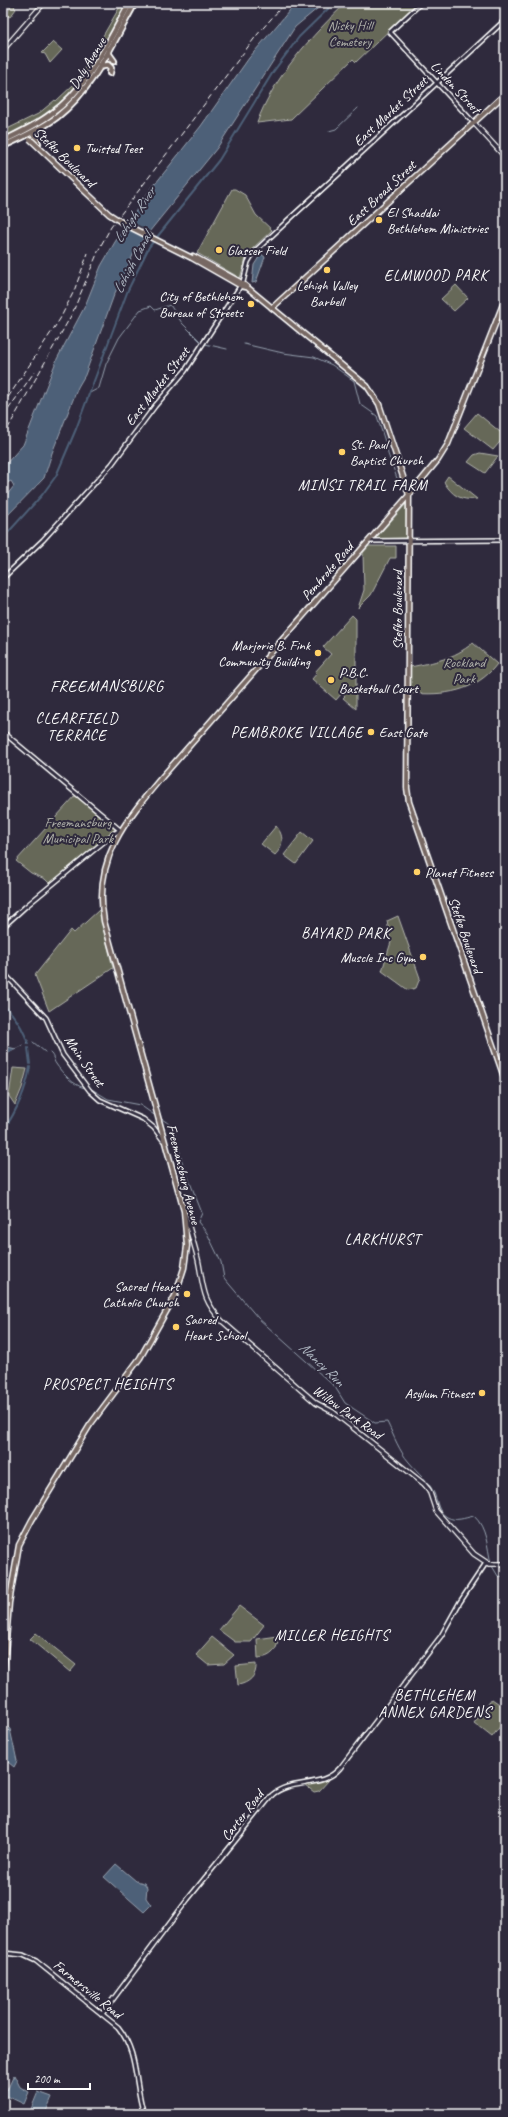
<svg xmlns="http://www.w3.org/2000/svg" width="508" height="2117" font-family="Caveat,sans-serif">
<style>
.green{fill:#666859;stroke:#b2b4ac}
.water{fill:#4e6078;stroke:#95a0ae}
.pier{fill:#2f2a3d}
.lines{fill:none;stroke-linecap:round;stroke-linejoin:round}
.stream{stroke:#95a0ae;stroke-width:1}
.canal{stroke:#4e6078;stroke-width:2}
.tertiary-casing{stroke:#fff;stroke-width:6}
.secondary-casing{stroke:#fff;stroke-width:6}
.primary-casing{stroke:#fff;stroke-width:7}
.trunk-casing{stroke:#fff;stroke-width:8}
.tertiary{stroke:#2f2a3d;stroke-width:3}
.secondary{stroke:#2f2a3d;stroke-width:3.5}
.primary{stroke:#776864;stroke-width:4}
.trunk{stroke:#776864;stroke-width:4.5}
.rail{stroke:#fff;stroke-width:1;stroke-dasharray:6 3;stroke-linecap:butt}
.primary-bridge-casing{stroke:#fff;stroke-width:7;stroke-linecap:butt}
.primary-bridge{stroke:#776864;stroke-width:4}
.poi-dot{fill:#ffd166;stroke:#2f2a3d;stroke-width:1.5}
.labels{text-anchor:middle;stroke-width:4;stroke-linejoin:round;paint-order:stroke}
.park-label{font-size:14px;fill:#b2b4ac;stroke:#2f2a3d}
.street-label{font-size:14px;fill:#fff;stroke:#2f2a3d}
.poi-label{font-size:14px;fill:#fff;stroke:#2f2a3d;text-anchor:start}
.water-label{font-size:15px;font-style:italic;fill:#afb7c2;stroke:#2f2a3d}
.neighbourhood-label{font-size:15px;letter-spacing:1px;fill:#fff;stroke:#2f2a3d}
.quarter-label{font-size:16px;letter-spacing:1px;fill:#fff;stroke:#2f2a3d}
</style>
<rect width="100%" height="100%" fill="#2f2a3d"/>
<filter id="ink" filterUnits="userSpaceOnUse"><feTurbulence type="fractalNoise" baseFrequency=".025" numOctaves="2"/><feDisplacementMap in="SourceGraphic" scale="8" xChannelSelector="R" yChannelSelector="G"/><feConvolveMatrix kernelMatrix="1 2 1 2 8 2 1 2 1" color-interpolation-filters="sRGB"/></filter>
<g filter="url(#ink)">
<g class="green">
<path d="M15 3H17L14 7 16 9 10 17 5 14Z"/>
<path d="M122 3H129C106 42 87 83 51 113 37 124 19 131 3 139V131L38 114 55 100 56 101 73 85 82 72Z"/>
<path d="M346 3H418L356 62 353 59 291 119 257 123C272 79 313 34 346 3Z"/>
<path d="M53 42 62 50 50 63 45 54 42 53Z"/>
<path d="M232 189H235L245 195 256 215 272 230 251 250 246 258 240 278 197 253Z"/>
<path d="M456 285 468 298 454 311 441 299Z"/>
<path d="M477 413 505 436 493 450 464 428Z"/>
<path d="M480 453 498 456 485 473 468 462 474 455Z"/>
<path d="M448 476 477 499C460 501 452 495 444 482Z"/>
<path d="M406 504V538L375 539Z"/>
<path d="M369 546H396V558H390L371 595 358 608 364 590 363 553Z"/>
<path d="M352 615 356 619V709L343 698 345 696 342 693 336 700 312 679 317 673 315 672 331 654 323 647Z"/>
<path d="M473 643 497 664C476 692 443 696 411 693L410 667C435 662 453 659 473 643Z"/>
<path d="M76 795 115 829 50 884 45 879 31 873 16 861Z"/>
<path d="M276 826C284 835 284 846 275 855L261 844Z"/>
<path d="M302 832 313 841 296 864 284 855Z"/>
<path d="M99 910 113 968 49 1011 35 975 71 930 74 933Z"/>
<path d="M398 916 420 978 416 988 408 990 382 971 391 942 387 921Z"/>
<path d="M13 1068 27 1069 22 1088 15 1105 9 1096Z"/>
<path d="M239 1606 264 1625 251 1642H235L219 1630Z"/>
<path d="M36 1633 76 1665 70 1672 30 1639Z"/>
<path d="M278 1636C279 1649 271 1658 258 1658L257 1639Z"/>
<path d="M212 1637 234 1655 224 1664 208 1665 196 1655Z"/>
<path d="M256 1664C257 1676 249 1683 238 1685L236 1666Z"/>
<path d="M492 1699 505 1708V1720L492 1737 474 1723Z"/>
<path d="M329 1780 319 1791 314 1792 305 1785Z"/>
</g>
<g class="water">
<path d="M296 3H324L295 27 217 148 145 237 133 255 114 295 85 375 78 387 52 453 44 478 3 520V500L14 486 11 481 3 485V467L23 445 57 359 85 306 101 266 115 242 148 193 201 126 249 58Z"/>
<path d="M261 254 265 257 256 282 252 283 254 265Z"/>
<path d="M3 1036V1046L16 1049 3 1056 7 1069 3 1084Z"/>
<path d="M3 1724 10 1729 17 1761 14 1767 3 1758Z"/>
<path d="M116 1864 136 1881 144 1883 147 1887 146 1898 151 1905 144 1912 104 1877Z"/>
<path d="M14 2075 20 2087 29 2092 24 2104 5 2095Z"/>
<path d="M38 2092 52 2097 45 2114 31 2109Z"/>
</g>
<path class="pier" d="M128 220 152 232 147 238 124 226Z"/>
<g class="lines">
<g class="stream">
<path d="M329 131 336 129 358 108"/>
<path d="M205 344 227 349"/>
<path d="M244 344 283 353 314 357 332 365 354 381 360 404 377 416 387 448 388 454 401 489"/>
<path d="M88 394 99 388 106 364 119 338 140 310 151 306 155 310 170 305 182 323 200 341"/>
<path d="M33 1042 45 1052"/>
<path d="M26 1043 28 1041"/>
<path d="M15 1049 23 1045"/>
<path d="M50 1053C54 1056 53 1060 56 1064 62 1073 74 1086 85 1088"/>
<path d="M90 1088 108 1099 140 1105 157 1117"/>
<path d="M161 1119C179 1125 178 1154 184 1167 190 1182 196 1198 202 1213L198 1222 207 1233 221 1262 224 1278 258 1318 335 1387 345 1403 375 1423 387 1422C394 1436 399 1451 409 1462 418 1473 428 1480 434 1493 438 1502 437 1511 447 1517 456 1522 464 1518 474 1516 487 1528 487 1547 491 1563"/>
<path d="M492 1566 498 1576 505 1578"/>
</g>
<g class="canal">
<path d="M3 538 42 495 56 476 76 429 128 290 149 247 219 160 273 72 299 37 334 3"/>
<path d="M3 1004C14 1015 24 1029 28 1044"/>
<path d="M28 1048 30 1064"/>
<path d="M3 1131C16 1112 26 1090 30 1067"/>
</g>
<g class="tertiary-casing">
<g id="tertiary">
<path d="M421 3 390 32 474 123"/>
<path d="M287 221 342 171"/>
<path d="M369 541 505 540"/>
<path d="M3 578 43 540 112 464 155 406 185 371 243 282 248 262 254 252 505 20"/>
<path d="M3 732 120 830 112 835 25 907 3 927"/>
<path d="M3 972 46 1018 63 1055 90 1091 100 1100 143 1119 154 1128 163 1140"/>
<path d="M3 1953 23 1955 36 1961 118 2027C139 2053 134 2084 144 2114"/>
<path d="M102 2014 188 1899 272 1795C292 1778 322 1789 340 1768L441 1636 460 1602 486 1563"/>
</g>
</g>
<g class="secondary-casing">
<g id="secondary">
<path d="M3 50 44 3"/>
<path d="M474 123 505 157"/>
<path d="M185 1214C190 1229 194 1244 198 1259 204 1287 201 1298 222 1321L316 1403 333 1412 424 1484 429 1490 436 1511 474 1554 489 1564H505"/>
</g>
</g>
<g class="primary-casing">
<g id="primary">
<path d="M193 256 242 283 367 386 379 404 409 495 407 788 409 802 505 1080"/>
<path d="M192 258 241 286 245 287"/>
<path d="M272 308 505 94"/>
<path d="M3 1679 9 1603 19 1545 32 1520 90 1425 140 1358 175 1296 184 1268 187 1246 184 1211 104 921C93 859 125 821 162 777L409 495 438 460 448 444 505 299"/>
</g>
</g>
<g class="trunk-casing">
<g id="trunk">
<path d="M109 49V54L114 61"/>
<path d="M99 67 108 65 111 68 110 73"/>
<path d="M37 130 34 135 38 143"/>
<path d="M3 141C19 133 37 125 51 114 89 87 108 42 130 3"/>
<path d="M3 146C21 138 41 129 57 117 94 88 113 42 135 3"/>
</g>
</g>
<use href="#tertiary" class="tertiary"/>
<use href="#secondary" class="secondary"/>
<use href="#primary" class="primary"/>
<use href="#trunk" class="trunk"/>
<g class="rail">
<path d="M3 405 60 319 74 291 88 253"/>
<path d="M3 417 35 371"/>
<path d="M3 437 72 314 100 247 111 227 257 35 285 3"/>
</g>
<g class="primary-bridge-casing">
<path id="primary-bridge" d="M30 139 109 214 126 225 192 258"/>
</g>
<use href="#primary-bridge" class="primary-bridge"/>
</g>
</g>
<g class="poi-dot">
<circle cx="77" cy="148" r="4"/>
<circle cx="379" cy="220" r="4"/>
<circle cx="219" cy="250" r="4"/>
<circle cx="327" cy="270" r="4"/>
<circle cx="251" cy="304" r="4"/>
<circle cx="342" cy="452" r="4"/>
<circle cx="318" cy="653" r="4"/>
<circle cx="331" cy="680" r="4"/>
<circle cx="371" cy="732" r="4"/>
<circle cx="417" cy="872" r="4"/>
<circle cx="423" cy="957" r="4"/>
<circle cx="187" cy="1294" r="4"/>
<circle cx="176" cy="1327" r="4"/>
<circle cx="482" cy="1393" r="4"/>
</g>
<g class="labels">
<g class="park-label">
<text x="350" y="30">Nisky Hill<tspan x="350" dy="16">Cemetery</tspan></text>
<text x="464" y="667">Rockland<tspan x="464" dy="16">Park</tspan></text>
<text x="78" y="827">Freemansburg<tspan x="78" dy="16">Municipal Park</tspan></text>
</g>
<g class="street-label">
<text transform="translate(87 63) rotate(-58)" y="5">Daly Avenue</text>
<text transform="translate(456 87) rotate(47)" y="5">Linden Street</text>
<text transform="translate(390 111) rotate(-43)" y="5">East Market Street</text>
<text transform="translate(65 157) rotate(44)" y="5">Stefko Boulevard</text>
<text transform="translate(381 193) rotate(-43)" y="5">East Broad Street</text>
<text transform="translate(157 386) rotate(-52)" y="5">East Market Street</text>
<text transform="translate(327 571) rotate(-49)" y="5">Pembroke Road</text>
<text transform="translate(397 610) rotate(-90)" y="5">Stefko Boulevard</text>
<text transform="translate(466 935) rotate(71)" y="5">Stefko Boulevard</text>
<text transform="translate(85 1061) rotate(55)" y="5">Main Street</text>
<text transform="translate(184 1174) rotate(76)" y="5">Freemansburg Avenue</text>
<text transform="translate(348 1412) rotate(36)" y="5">Willow Park Road</text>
<text transform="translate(242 1815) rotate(-52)" y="5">Carter Road</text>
<text transform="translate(88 1989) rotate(39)" y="5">Farmersville Road</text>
</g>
<g class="poi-label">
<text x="85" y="153">Twisted Tees</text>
<text x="387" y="217">El Shaddai<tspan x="387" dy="16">Bethlehem Ministries</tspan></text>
<text x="227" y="255">Glasser Field</text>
<text x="327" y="290" text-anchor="middle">Lehigh Valley<tspan x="327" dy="16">Barbell</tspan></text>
<text x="243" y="301" text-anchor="end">City of Bethlehem<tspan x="243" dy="16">Bureau of Streets</tspan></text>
<text x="350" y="449">St. Paul<tspan x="350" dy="16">Baptist Church</tspan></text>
<text x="310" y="650" text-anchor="end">Marjorie B. Fink<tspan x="310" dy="16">Community Building</tspan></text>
<text x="339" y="677">P.B.C.<tspan x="339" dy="16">Basketball Court</tspan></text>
<text x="379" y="737">East Gate</text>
<text x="425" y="877">Planet Fitness</text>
<text x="415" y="962" text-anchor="end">Muscle Inc Gym</text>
<text x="179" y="1291" text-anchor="end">Sacred Heart<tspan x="179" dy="16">Catholic Church</tspan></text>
<text x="184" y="1324">Sacred<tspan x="184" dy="16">Heart School</tspan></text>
<text x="474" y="1398" text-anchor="end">Asylum Fitness</text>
</g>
<g class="water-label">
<text transform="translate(134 215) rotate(-56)" y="5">Lehigh River</text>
<text transform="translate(132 263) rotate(-62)" y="5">Lehigh Canal</text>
<text transform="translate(322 1364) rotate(44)" y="5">Nancy Run</text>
</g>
<g class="neighbourhood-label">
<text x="436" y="280">ELMWOOD PARK</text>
<text x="363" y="490">MINSI TRAIL FARM</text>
<text x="77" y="723">CLEARFIELD<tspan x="77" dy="17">TERRACE</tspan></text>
<text x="297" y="737">PEMBROKE VILLAGE</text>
<text x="346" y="938">BAYARD PARK</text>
<text x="383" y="1244">LARKHURST</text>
<text x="108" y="1389">PROSPECT HEIGHTS</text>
<text x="332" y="1640">MILLER HEIGHTS</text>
<text x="435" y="1700">BETHLEHEM<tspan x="435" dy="17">ANNEX GARDENS</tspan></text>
</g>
<g class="quarter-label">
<text x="107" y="691">FREEMANSBURG</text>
</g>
</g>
<rect width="508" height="2117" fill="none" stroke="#2f2a3d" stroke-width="16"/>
<rect x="8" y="8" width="492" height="2101" fill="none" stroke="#fff" stroke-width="1.5" filter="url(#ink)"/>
<path d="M28 2083v6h62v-6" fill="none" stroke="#ffffff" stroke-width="2"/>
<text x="34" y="2083" font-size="12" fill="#ffffff" stroke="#2f2a3d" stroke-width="3" paint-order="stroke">200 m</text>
</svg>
